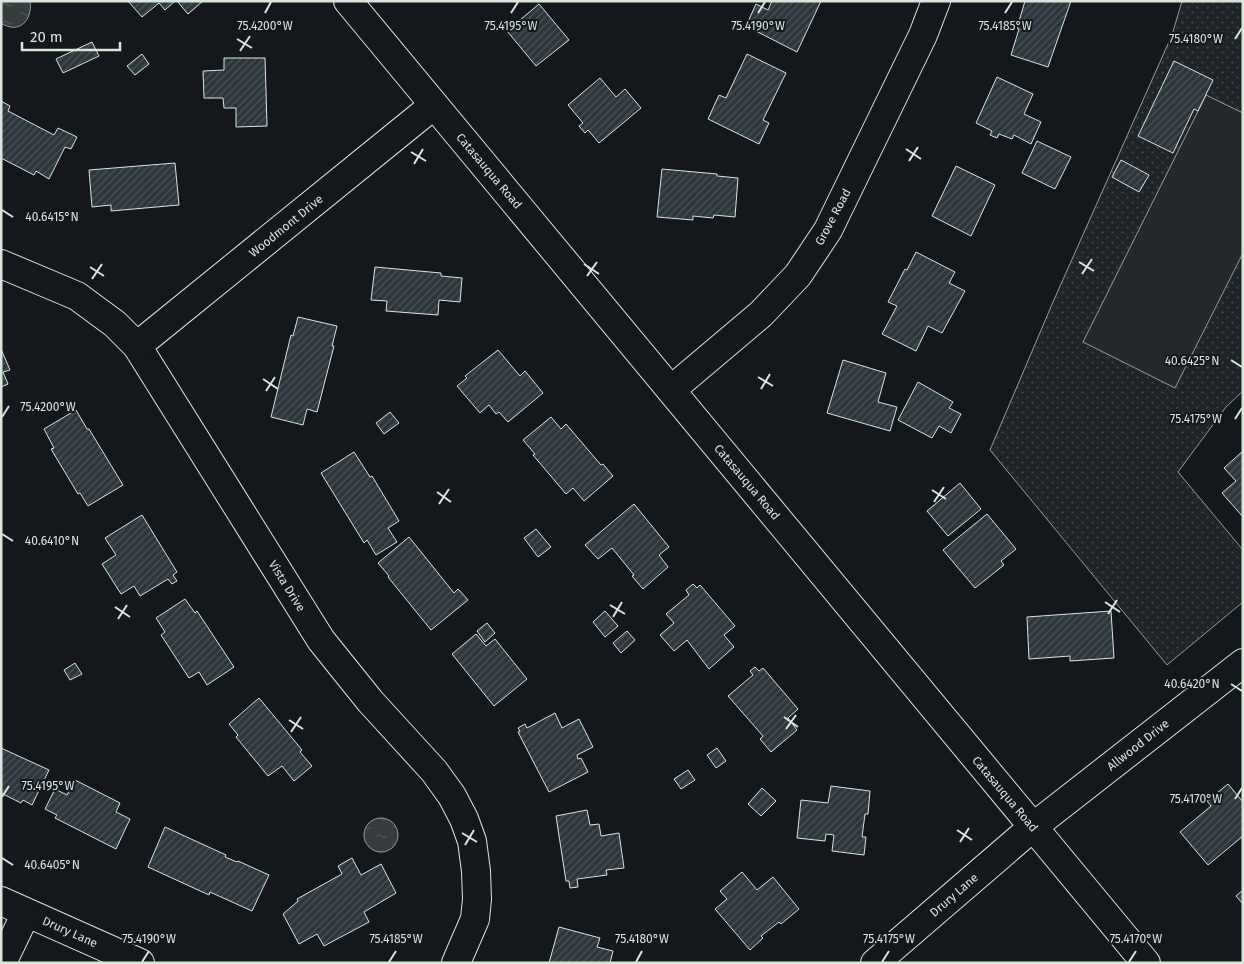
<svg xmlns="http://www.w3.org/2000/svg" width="1244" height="964" font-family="'Fira Sans',sans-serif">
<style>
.park{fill:url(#park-dots);stroke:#939e99}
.parking{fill:#24282b;stroke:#939e99}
.water{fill:url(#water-ripples);stroke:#939e99}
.building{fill:url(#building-hatch);stroke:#d8e6dc}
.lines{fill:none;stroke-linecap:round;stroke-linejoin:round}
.minor-casing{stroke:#d8e6dc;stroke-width:30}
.minor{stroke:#14181c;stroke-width:28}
.ticks{fill:none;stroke:#d8e6dc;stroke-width:2}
.labels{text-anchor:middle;stroke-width:4;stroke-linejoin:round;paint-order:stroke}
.street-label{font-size:12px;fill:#d8e6dc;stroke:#14181c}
.ticks-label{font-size:12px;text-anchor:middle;fill:#d8e6dc;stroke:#14181c;stroke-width:4;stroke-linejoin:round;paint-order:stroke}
</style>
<defs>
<pattern id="park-dots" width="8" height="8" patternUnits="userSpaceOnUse" patternTransform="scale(1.25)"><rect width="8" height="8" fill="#202428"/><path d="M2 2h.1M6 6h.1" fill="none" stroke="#404447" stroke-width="1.8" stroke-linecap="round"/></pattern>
<pattern id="water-ripples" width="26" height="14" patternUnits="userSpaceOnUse" patternTransform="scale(1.25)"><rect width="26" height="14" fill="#363b3e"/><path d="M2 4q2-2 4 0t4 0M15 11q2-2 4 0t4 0" fill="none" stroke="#525759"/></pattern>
<pattern id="building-hatch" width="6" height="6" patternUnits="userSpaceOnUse" patternTransform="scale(1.25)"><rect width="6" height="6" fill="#2c363c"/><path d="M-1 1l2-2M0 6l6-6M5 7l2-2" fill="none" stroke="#4a5358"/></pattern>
</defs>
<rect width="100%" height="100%" fill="#14181c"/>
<path class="park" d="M1182 1H1243V391L1226 407 1178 472 1243 550V602L1167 665 990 450 1053 302 1172 35Z"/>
<path class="parking" d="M1206 95 1243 113V253L1175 388 1083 342Z"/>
<g class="water">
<path d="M1 1H30C33 20 19 35 1 23Z"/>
<circle cx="381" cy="835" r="17"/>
</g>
<g class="building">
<path d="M128 1H175L165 10 159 3 142 17Z"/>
<path d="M177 1H203L188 14Z"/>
<path d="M772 1H821L797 52 746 26 756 4 768 10Z"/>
<path d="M1025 1H1071L1048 67 1011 55 1019 29 1017 28Z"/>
<path d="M539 4 569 40 536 66 507 31Z"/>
<path d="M92 42 99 56 63 73 56 59Z"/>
<path d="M142 54 149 64 135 75 127 66Z"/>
<path d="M747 54 786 73 763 120 769 123 759 144 708 119 719 95 726 98Z"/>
<path d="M224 58H265L267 126 236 127V108H224L223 98H204L203 71 224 70Z"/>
<path d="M1174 61 1213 80 1198 111 1194 109 1173 153 1138 136Z"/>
<path d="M997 77 1033 94 1024 114 1041 122 1031 144 1014 135 1012 139 999 134 997 138 990 135 992 131 976 123Z"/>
<path d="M600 78 616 97 625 89 641 108 599 143 588 130 585 133 579 126 583 123 568 105Z"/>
<path d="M1 101 10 106 8 111 54 135 58 128 77 137 71 149 65 147 49 179 36 171 34 175 1 158Z"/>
<path d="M1037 141 1071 157 1055 189 1022 173Z"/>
<path d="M1121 160 1149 175 1139 192 1112 177Z"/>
<path d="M175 163 179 205 111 211V205L92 207 89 170Z"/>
<path d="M956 166 995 185 971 236 932 216Z"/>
<path d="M662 169 717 174V176L738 178 735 217 714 215 713 218 693 216V220L657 217Z"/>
<path d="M916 252 955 272 949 283 965 291 942 333 928 326 916 351 882 334 897 306 888 302 905 269 907 270Z"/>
<path d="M375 267 441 273V276L462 278 460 302 439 300 438 315 386 311 387 301 371 300Z"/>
<path d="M298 317 337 326 332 346H334L317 412 307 409 303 425 271 417 291 335 293 336Z"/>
<path d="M1 349 10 370 3 372 8 384 1 387Z"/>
<path d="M498 350 520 376 525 371 543 393 508 422 499 412 496 414 489 405 480 413 457 386 467 378 465 376Z"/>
<path d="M843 360 886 373 878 402 897 407 890 431 827 413Z"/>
<path d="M918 382 953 402 949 408 961 414 951 433 939 426 932 438 898 420Z"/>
<path d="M76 410 87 429H89L123 485 88 506 80 493 78 494 51 449 54 448 44 429Z"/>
<path d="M390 412 399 423 384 434 376 423Z"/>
<path d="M551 417 561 429 566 424 601 465 603 464 613 476 584 501 573 488 566 494 533 455 535 454 523 440Z"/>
<path d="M1243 451V517L1222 493 1236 481 1224 468Z"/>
<path d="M354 452 370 477 372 476 399 521 388 528 397 542 376 555 367 540 364 543 321 473Z"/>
<path d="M960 483 981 509 948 536 927 511Z"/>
<path d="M634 504 669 547 659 555 668 567 643 589 632 576 634 575 612 548 598 559 585 545Z"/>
<path d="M987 514 1016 549 1001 561 1004 565 975 588 943 550Z"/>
<path d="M142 515 177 572 173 575 177 581 172 584 168 579 140 596 134 586 121 594 102 564 116 555 105 538Z"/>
<path d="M536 529 551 547 538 557 524 538Z"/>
<path d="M409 537 454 593 458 589 468 600 431 630 388 577 389 576 378 563Z"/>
<path d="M693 584 697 588 700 585 735 626 724 635 734 647 709 669 687 640 674 651 660 635 674 623 666 614 689 595 686 590Z"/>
<path d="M185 599 195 613 197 611 234 667 207 685 199 672 189 678 161 635 165 632 156 618Z"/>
<path d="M605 611 618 626 605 637 593 622Z"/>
<path d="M1111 611 1114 658 1070 661V656L1029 659 1027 617Z"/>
<path d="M487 623 495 633 485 642 477 631Z"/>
<path d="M627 631 635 640 621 653 613 643Z"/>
<path d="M476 634 486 646 495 639 527 679 494 706 452 654Z"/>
<path d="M75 663 82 674 70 680 64 670Z"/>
<path d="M755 667 759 671 763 668 798 709 788 718 797 730 771 752 760 739 763 736 728 696 753 675 750 671Z"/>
<path d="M259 698 302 750 300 752 312 766 294 781 282 766 268 776 236 737 238 735 229 724Z"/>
<path d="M555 713 562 728 579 719 593 747 577 755 578 759 581 758 588 772 549 792 518 732 520 731 518 728 525 724 527 728Z"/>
<path d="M1 748 49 770 32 805 23 800 21 803 1 793Z"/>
<path d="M717 748 726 761 716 768 707 755Z"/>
<path d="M688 770 695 780 681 789 674 779Z"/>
<path d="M75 780 120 803 116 812 130 819 116 849 55 818 57 815 45 809 55 789 67 795Z"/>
<path d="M1228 784 1243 802V836L1208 865 1180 832 1211 806 1207 801Z"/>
<path d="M831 786 870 791 868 814H865L862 837H866L864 855 832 851 834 835 826 834 825 841 797 838 801 800 828 803Z"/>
<path d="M762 788 776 801 761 816 748 804Z"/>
<path d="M587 810 590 825 599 824 601 836 619 833 624 868 606 870 607 875 577 879 578 887 570 888 569 881H566L556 816Z"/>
<path d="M165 827 226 855 225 857 237 862 238 861 269 875 252 911 210 892 209 895 148 867Z"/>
<path d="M352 858 361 875 381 864 396 893 364 912 369 922 324 946 317 934 299 944 283 914 298 901 297 899 342 874 338 866Z"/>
<path d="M742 872 757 890 773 877 799 909 781 924 779 922 761 936 763 938 750 950 715 909 727 899 720 891Z"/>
<path d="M1243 890V904L1236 896Z"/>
<path d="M559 927 600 938 597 947 613 951 610 963H549Z"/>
</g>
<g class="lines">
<g class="minor-casing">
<g id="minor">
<path d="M348 1 1146 963"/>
<path d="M1 264 77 296 115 324 137 346 321 640 370 701 434 771 452 796 464 819 472 841 476 871 477 899 475 919 456 963"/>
<path d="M137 346 434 105"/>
<path d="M671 390 761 314 798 275 828 230 923 35 936 1"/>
<path d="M1 901 140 963"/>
<path d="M2 963 26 913"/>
<path d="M875 963 1033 827 1243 663"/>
</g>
</g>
<use href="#minor" class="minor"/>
</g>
<path class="ticks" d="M265 13 271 2M511 13 518 2M758 13 765 2M1005 13 1012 2M237 39 252 48M1235 39 1242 28M240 51 250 36M906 149 921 159M411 152 426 161M909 161 918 147M414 164 423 149M2 210 13 217M1079 262 1094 271M584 264 599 274M90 267 104 276M1082 274 1092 259M587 276 597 262M92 279 102 264M1231 360 1242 367M758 377 773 386M263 379 278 389M761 389 770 374M266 391 275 377M2 417 9 406M1235 419 1242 408M932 490 946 499M437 492 451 502M934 502 944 487M439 504 449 489M2 534 13 541M1105 602 1120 612M610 605 625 614M115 607 130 617M1108 614 1117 600M613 617 622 602M118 619 127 605M1231 684 1242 691M784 717 798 727M289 720 303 729M786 729 796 715M291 732 301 717M2 797 9 786M1235 799 1242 788M957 830 972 840M462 833 477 842M960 842 969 828M465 845 474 830M2 858 13 865M142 962 149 951M389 962 396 951M636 962 642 951M882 962 889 951M1129 962 1136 951"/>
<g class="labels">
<g class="street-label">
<text transform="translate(489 171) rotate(50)" y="4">Catasauqua Road</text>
<text transform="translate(833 217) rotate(-62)" y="4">Grove Road</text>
<text transform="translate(286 226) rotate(-39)" y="4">Woodmont Drive</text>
<text transform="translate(747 482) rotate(50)" y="4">Catasauqua Road</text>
<text transform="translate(287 586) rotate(58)" y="4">Vista Drive</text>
<text transform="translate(1138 745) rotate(-38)" y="4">Allwood Drive</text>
<text transform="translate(1005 794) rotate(50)" y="4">Catasauqua Road</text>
<text transform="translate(954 895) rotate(-41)" y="4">Drury Lane</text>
<text transform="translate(70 932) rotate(24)" y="4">Drury Lane</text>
</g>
</g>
<g class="ticks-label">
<text x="265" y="30">75.4200°W</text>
<text x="511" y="30">75.4195°W</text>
<text x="758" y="30">75.4190°W</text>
<text x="1005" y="30">75.4185°W</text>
<text x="1196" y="43">75.4180°W</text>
<text x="52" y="221">40.6415°N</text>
<text x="1192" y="365">40.6425°N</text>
<text x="48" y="411">75.4200°W</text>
<text x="1196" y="423">75.4175°W</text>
<text x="52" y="545">40.6410°N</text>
<text x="1192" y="688">40.6420°N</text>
<text x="48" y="790">75.4195°W</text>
<text x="1196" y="803">75.4170°W</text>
<text x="52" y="869">40.6405°N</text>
<text x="149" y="943">75.4190°W</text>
<text x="396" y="943">75.4185°W</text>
<text x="642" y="943">75.4180°W</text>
<text x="889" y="943">75.4175°W</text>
<text x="1136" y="943">75.4170°W</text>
</g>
<rect width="1244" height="964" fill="none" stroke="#d8e6dc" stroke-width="5"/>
<path d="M22 42v8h98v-8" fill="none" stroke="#d8e6dc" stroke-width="2.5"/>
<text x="30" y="42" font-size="15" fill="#d8e6dc" stroke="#14181c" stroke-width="4" paint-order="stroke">20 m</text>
</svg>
